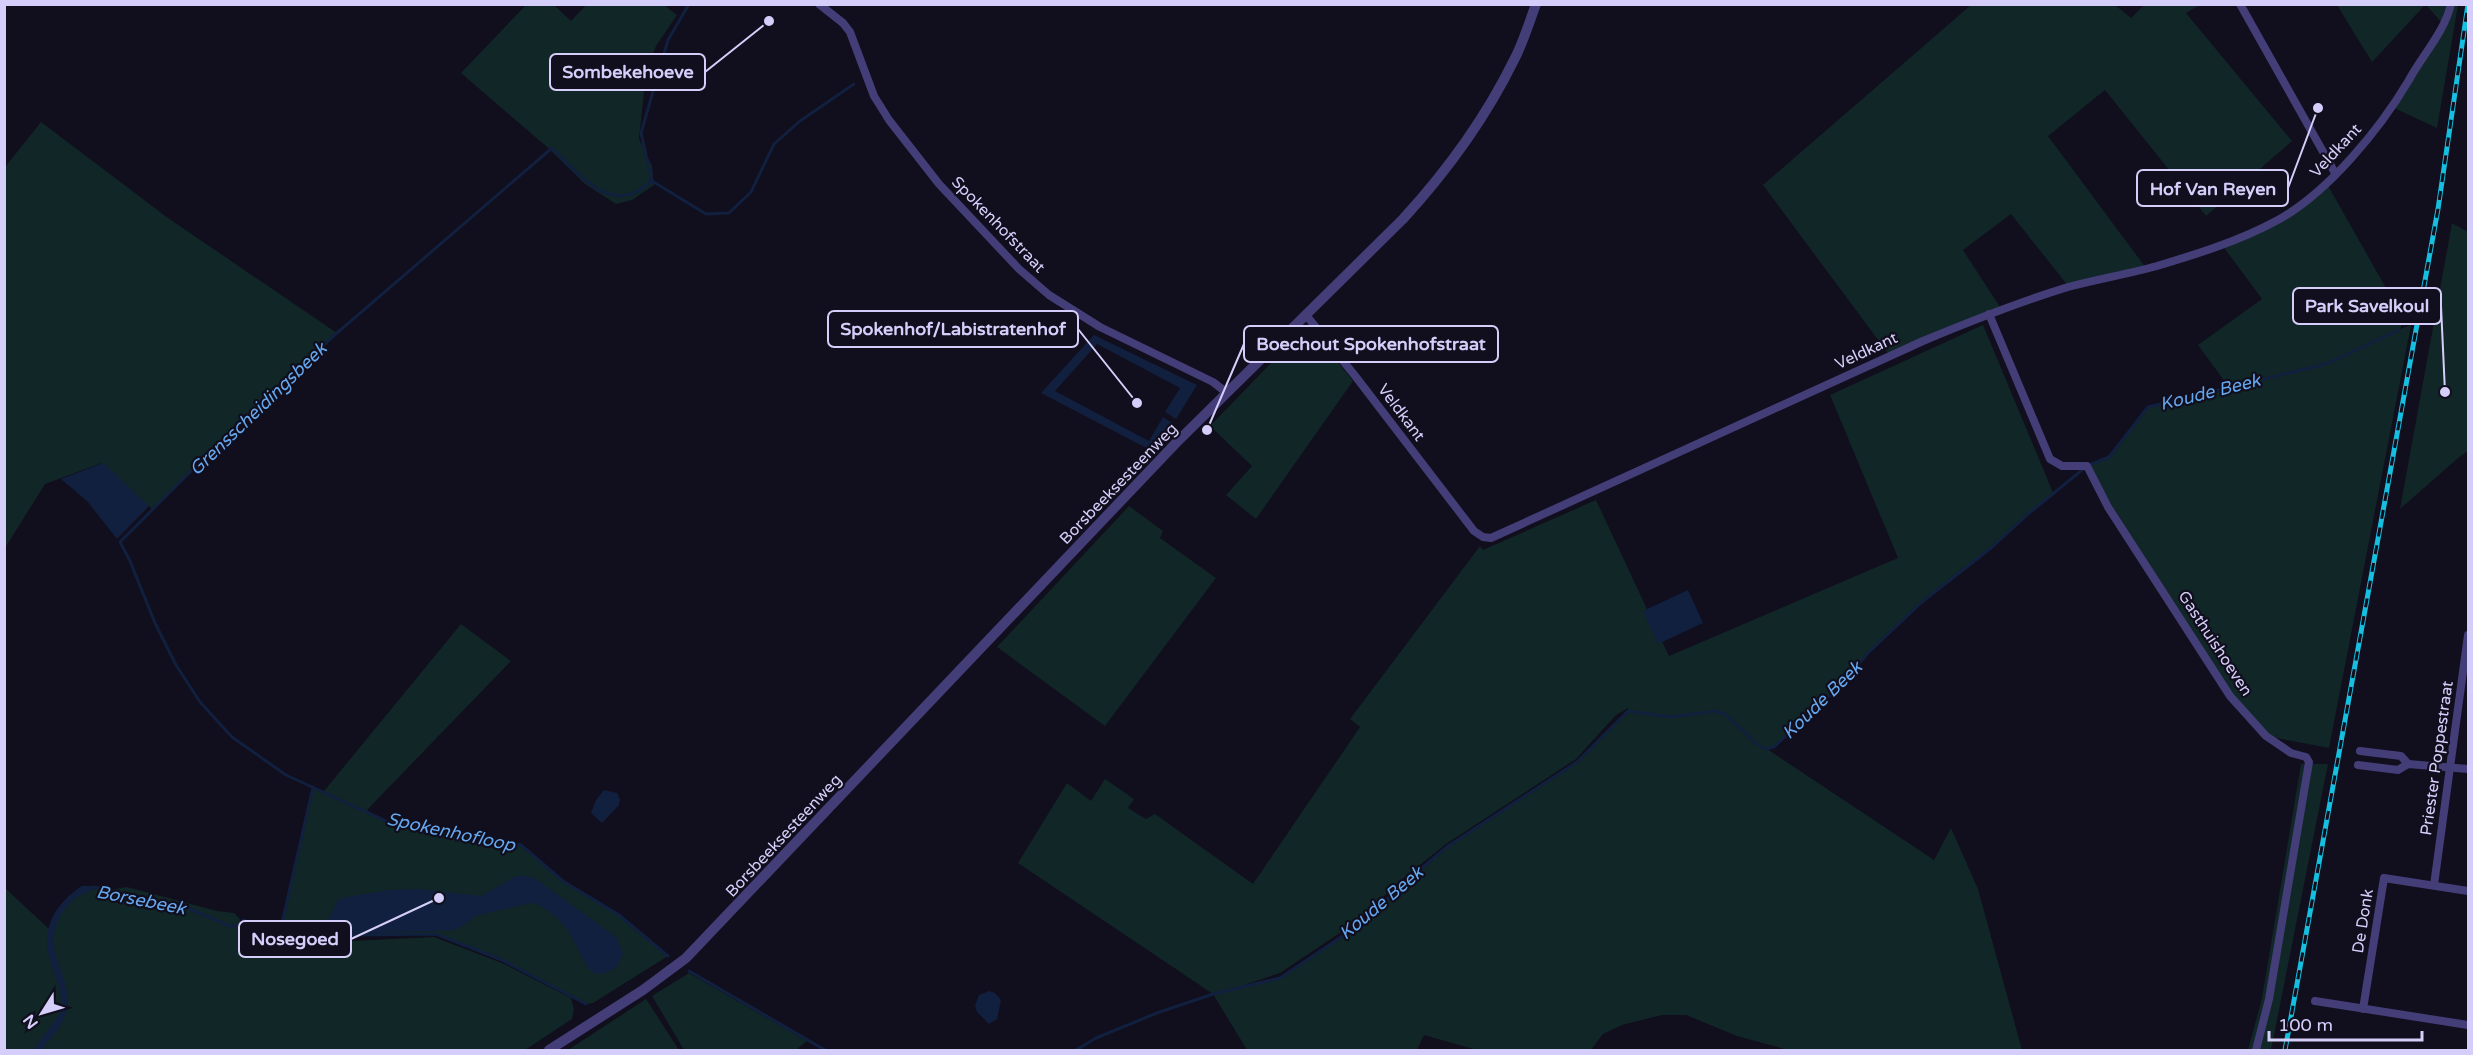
<svg xmlns="http://www.w3.org/2000/svg" width="2473" height="1055" font-family="'Varela Round',sans-serif">
<style>
.green{fill:#112626;fill-rule:evenodd}
.water{fill:#11203e}
.lines{fill:none;stroke-linecap:round;stroke-linejoin:round}
.stream{stroke:#11203e;stroke-width:3}
.minor{stroke:#433d78;stroke-width:8}
.tertiary{stroke:#433d78;stroke-width:10}
.rail-casing{stroke:#16bfdf;stroke-width:5}
.rail{stroke:#110e1d;stroke-width:3;stroke-dasharray:9;stroke-linecap:butt}
.labels{text-anchor:middle;stroke-width:4.5;stroke-linejoin:round;paint-order:stroke}
.street-label{font-size:16px;fill:#d6cefa;stroke:#110e1d}
.water-label{font-size:18px;font-style:italic;fill:#66a8f0;stroke:#110e1d}
.leader{fill:none;stroke:#d6cefa;stroke-width:2}
.callout-dot{fill:#d6cefa;stroke:#110e1d;stroke-width:2}
.callout{fill:#110e1d;stroke:#d6cefa;stroke-width:2}
.callout-label{font-size:18px;text-anchor:middle;font-weight:bold;fill:#d6cefa}
</style>
<rect width="100%" height="100%" fill="#110e1d"/>
<g class="green">
<path d="M587 4 664 5 677 15 656 46 646 73 639 139 652 166 654 185 632 200 616 204 585 184 547 147 461 73 526 5H554L571 21Z"/>
<path d="M1971 5H2115L2131 18 2144 5H2200L2186 13 2292 141 2206 216 2105 90 2048 136 2146 268 2069 287 2011 214 1963 250 2002 310 1890 356 1763 185Z"/>
<path d="M2337 5H2425L2372 62Z"/>
<path d="M2426 5H2458L2437 128 2392 107 2443 24Z"/>
<path d="M41 122 168 218 337 333 226 436 153 510 102 463 45 484 5 548V167Z"/>
<path d="M2326 182 2386 288 2407 292 2405 316 2400 329 2411 325 2329 748 2266 736 2241 710 2087 466 2109 457 2148 407 2228 386 2198 345 2262 299 2222 245 2278 220Z"/>
<path d="M2452 223 2468 232V451L2458 458 2400 509Z"/>
<path d="M1983 325 2054 495 2027 515 1991 548 1922 602 1869 652 1840 686 1774 747 1767 749 1934 860 1951 828 1978 889 2022 1050H1788L1737 1036 1686 1015H1662L1622 1025 1603 1034 1591 1050H1477L1424 1035 1417 1050H1247L1213 994 1018 863 1067 783 1091 801 1105 779 1134 799 1128 808 1146 819 1155 814 1253 884 1360 727 1350 719 1480 546 1483 550 1596 500 1669 656 1898 558 1830 395ZM1628 708V711L1577 762 1448 846 1404 883 1362 923 1280 978 1232 989 1280 973 1359 920 1400 881 1446 844 1576 759 1616 715Z"/>
<path d="M1305 328 1312 329 1353 381 1256 519 1226 495 1252 466 1210 426Z"/>
<path d="M1129 506 1163 531 1160 538 1216 578 1105 726 997 647Z"/>
<path d="M461 624 511 661 367 810 388 822 460 831 521 845 563 881 619 915 668 956 593 1003 586 1004 502 960 436 934 279 936 313 787 324 791Z"/>
<path d="M2301 764H2328L2271 1050H2248L2262 998Z"/>
<path d="M4 887 49 929 67 899 89 888 109 890 127 887 217 911 234 913 239 918 242 927 248 935 270 945 434 937 502 963 571 998 574 1009 572 1019 525 1050H5Z"/>
<path d="M689 973 807 1041 796 1050H684L652 996Z"/>
<path d="M646 999 679 1050H568Z"/>
</g>
<g class="water">
<path d="M1094 335 1197 385 1176 419 1165 412 1180 388 1097 344 1055 391 1149 441 1163 417 1174 424 1152 451 1041 393Z"/>
<path d="M103 463 149 506 117 539 87 501 61 479Z"/>
<path d="M1688 590 1703 623 1658 644 1643 611Z"/>
<path d="M604 790 617 793 620 799 619 805 602 823 591 813 596 800Z"/>
<path d="M516 876H527L536 879 616 937 623 954 616 968 606 973 597 974 589 970 568 930 556 917 541 906 532 903 478 915 456 930 325 935 321 933 338 900 342 898 389 890 420 889 481 896Z"/>
<path d="M82 886H91L93 890C77 895 70 901 61 915 39 952 72 970 67 1008 65 1024 51 1038 41 1050H33L60 1014C65 994 55 979 50 960 40 928 56 903 82 886Z"/>
<path d="M989 991 995 993 1001 1000 997 1019 989 1024 977 1012 975 1005 979 995Z"/>
</g>
<g class="lines">
<g class="stream">
<path d="M652 181C646 185 641 189 636 192 603 208 573 168 552 148L337 333 226 436 120 542 130 561 155 623 176 665 200 702 232 737 286 775 388 822 460 831 521 845 563 881 619 915 668 956"/>
<path d="M652 181 706 214 729 213 751 192 774 144 800 121 854 84"/>
<path d="M652 181 641 133 668 40 689 4"/>
<path d="M89 888 95 887 190 909 232 927 236 924"/>
<path d="M243 920 246 921 260 934 275 938 279 936 313 787"/>
<path d="M279 936 436 934 502 960 586 1004"/>
<path d="M689 971 825 1050"/>
<path d="M1076 1050 1096 1038 1157 1013 1213 994 1280 978 1362 923 1404 883 1448 846 1577 762 1628 711 1671 717 1716 711 1725 714 1758 745 1766 749 1774 747 1840 686 1869 652 1922 602 1991 548 2027 515 2087 466 2109 457 2148 407 2326 364 2399 330"/>
</g>
<g class="minor">
<path d="M819 4 843 23 850 32 874 96 889 120 939 184 1019 269 1049 295 1100 327 1213 382 1227 393"/>
<path d="M2240 4 2335 173"/>
<path d="M1989 314 2050 459 2062 466H2087L2108 507 2230 696 2266 736 2291 753 2306 757 2309 762 2269 999 2256 1050"/>
<path d="M1306 315 1356 377 1474 531 1483 537 1491 538 1923 341C1971 321 2019 302 2068 287 2098 279 2128 274 2157 266 2197 254 2239 241 2276 221 2327 194 2380 129 2409 80 2422 56 2445 31 2451 4"/>
<path d="M2360 751 2401 756 2408 764"/>
<path d="M2358 765 2398 770 2408 764 2468 769"/>
<path d="M2434 885 2468 635"/>
<path d="M2315 1001 2468 1025"/>
<path d="M2363 1009 2384 878 2468 891"/>
</g>
<path class="tertiary" d="M549 1050 643 990 686 958 1176 443 1403 219C1447 171 1485 119 1514 60 1523 43 1529 23 1536 4"/>
<g class="rail-casing">
<path id="rail" d="M2285 1050 2438 209 2468 4"/>
</g>
<use href="#rail" class="rail"/>
</g>
<g class="labels">
<g class="street-label">
<text transform="translate(2335 150) rotate(-47)" y="6">Veldkant</text>
<text transform="translate(999 224) rotate(46)" y="6">Spokenhofstraat</text>
<text transform="translate(1866 350) rotate(-25)" y="6">Veldkant</text>
<text transform="translate(1402 412) rotate(53)" y="6">Veldkant</text>
<text transform="translate(1118 483) rotate(-46)" y="6">Borsbeeksesteenweg</text>
<text transform="translate(2216 643) rotate(57)" y="6">Gasthuishoeven</text>
<text transform="translate(2436 758) rotate(-82)" y="6">Priester Poppestraat</text>
<text transform="translate(783 835) rotate(-47)" y="6">Borsbeeksesteenweg</text>
<text transform="translate(2362 921) rotate(-81)" y="6">De Donk</text>
</g>
<g class="water-label">
<text transform="translate(2210 392) rotate(-14)" y="6">Koude Beek</text>
<text transform="translate(258 409) rotate(-44)" y="6">Grensscheidingsbeek</text>
<text transform="translate(1822 700) rotate(-44)" y="6">Koude Beek</text>
<text transform="translate(451 832) rotate(12)" y="6">Spokenhofloop</text>
<text transform="translate(141 900) rotate(11)" y="6">Borsebeek</text>
<text transform="translate(1381 903) rotate(-40)" y="6">Koude Beek</text>
</g>
</g>
<path class="leader" d="M769 21L705 72M2318 108L2288 188M2445 392L2441 306M1137 403L1078 329M1207 430L1244 344M439 898L351 939"/>
<g class="callout-dot">
<circle cx="769" cy="21" r="6"/>
<circle cx="2318" cy="108" r="6"/>
<circle cx="2445" cy="392" r="6"/>
<circle cx="1137" cy="403" r="6"/>
<circle cx="1207" cy="430" r="6"/>
<circle cx="439" cy="898" r="6"/>
</g>
<g class="callout">
<rect x="550" y="54" width="155" height="36" rx="6"/>
<rect x="2137" y="170" width="151" height="36" rx="6"/>
<rect x="2293" y="288" width="148" height="36" rx="6"/>
<rect x="828" y="311" width="250" height="36" rx="6"/>
<rect x="1244" y="326" width="254" height="36" rx="6"/>
<rect x="239" y="921" width="112" height="36" rx="6"/>
</g>
<g class="callout-label">
<text x="628" y="78">Sombekehoeve</text>
<text x="2213" y="195">Hof Van Reyen</text>
<text x="2367" y="312">Park Savelkoul</text>
<text x="953" y="335">Spokenhof/Labistratenhof</text>
<text x="1371" y="350">Boechout Spokenhofstraat</text>
<text x="295" y="945">Nosegoed</text>
</g>
<rect width="2473" height="1055" fill="none" stroke="#d6cefa" stroke-width="12"/>
<g transform="translate(42 1013) rotate(233)" stroke="#110e1d" stroke-width="4.5" paint-order="stroke">
<path d="M0-4.5L10 22L0 15L-10 22Z" fill="#d6cefa"/>
<text y="-9" font-size="16" font-weight="bold" text-anchor="middle" fill="#d6cefa">N</text>
</g>
<path d="M2269 1031v9h153v-9" fill="none" stroke="#d6cefa" stroke-width="3"/>
<text x="2278" y="1031" font-size="18" fill="#d6cefa" stroke="#110e1d" stroke-width="4.5" paint-order="stroke">100 m</text>
</svg>
